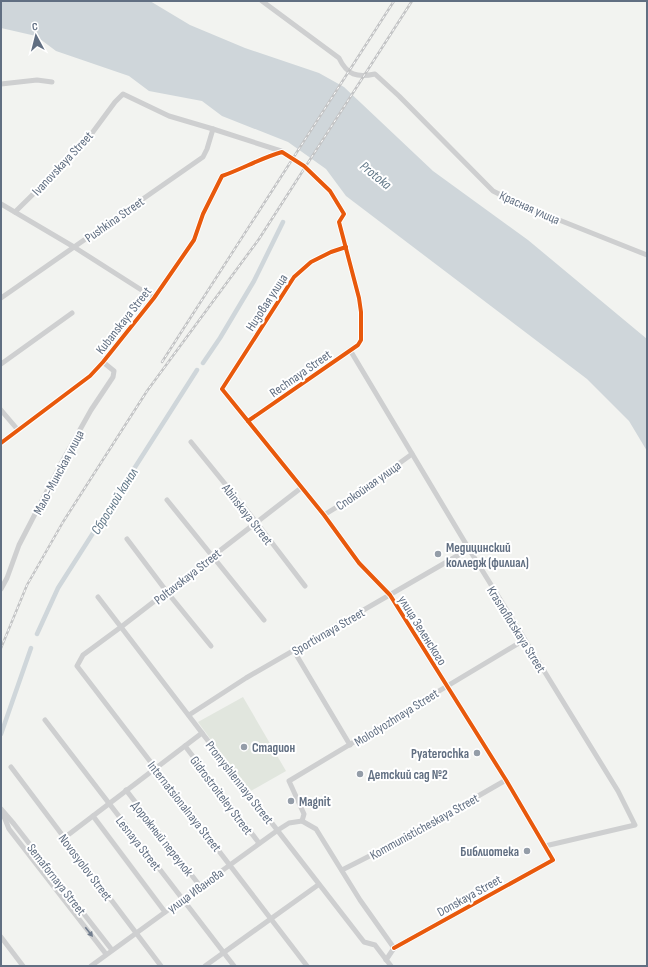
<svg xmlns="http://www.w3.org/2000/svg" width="648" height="967" font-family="'Sofia Sans Condensed',sans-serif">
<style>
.green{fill:#e1e6de}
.water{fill:#cfd6da}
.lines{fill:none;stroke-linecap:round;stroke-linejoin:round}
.canal{stroke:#cfd6da;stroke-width:4.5}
.minor{stroke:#cecfd0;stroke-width:5}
.rail-casing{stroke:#c3c4c5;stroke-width:2.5}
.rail{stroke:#fff;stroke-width:1;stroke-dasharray:3;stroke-linecap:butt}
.cycleway-casing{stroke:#fff;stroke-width:6}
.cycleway{stroke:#e8590c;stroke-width:4}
.oneway{fill:#717d8e}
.poi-dot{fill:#949da8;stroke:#fff;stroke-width:1.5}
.labels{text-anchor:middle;stroke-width:4;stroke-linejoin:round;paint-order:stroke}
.street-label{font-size:13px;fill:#616f82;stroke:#fff}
.poi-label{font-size:13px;font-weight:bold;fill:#616f82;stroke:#fff;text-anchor:start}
.water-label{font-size:14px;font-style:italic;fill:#617787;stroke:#fff}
</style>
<rect width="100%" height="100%" fill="#f2f3f0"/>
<path class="green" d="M243 697 286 771 249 792 198 722Z"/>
<path class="water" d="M1 1H150L190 25 245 48 319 73 344 87 433 171 528 240 647 339V451L629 421 587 379 346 196 326 169 288 142 222 116 202 101 149 91 129 76 56 51 36 36 1 28Z"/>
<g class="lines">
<g class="canal">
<path d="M203 363 220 338 254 281 283 222"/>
<path d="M37 634 58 588 197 370"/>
<path d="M1 734 31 648"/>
</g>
<g class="minor">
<path d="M262 1 339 58C347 75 357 78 375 74L399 96 493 191 519 204 647 255"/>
<path d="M1 84 37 80 52 82"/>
<path d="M1 204 74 247 154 298"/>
<path d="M15 212 84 144 115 102 123 94 169 116 213 129 281 151"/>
<path d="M346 247 331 252 311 262 294 277 222 389 324 515 359 563 390 595 506 780 553 860 394 948"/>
<path d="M1 298 203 157 207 149 213 129"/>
<path d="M350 350 469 549 618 791 635 825 545 846"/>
<path d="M1 364 72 313"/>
<path d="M1 410 18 430"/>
<path d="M191 442 256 522 305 586"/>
<path d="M1 443 90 376 103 362 154 298 194 240 203 214 222 176C242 169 261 158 282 152L304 166 330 191 344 214 339 222 359 298 361 312V340L358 345 248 421"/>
<path d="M301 488 121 627 83 655 77 666 307 966"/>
<path d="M167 500 264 620"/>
<path d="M324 515 353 497 412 454"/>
<path d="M127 539 167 592 211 646"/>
<path d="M1 589 7 578 19 545 63 460 91 410 113 377 114 371 103 362"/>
<path d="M98 597 212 746 364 942 375 945 391 966"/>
<path d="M294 651 350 745"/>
<path d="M189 715 246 678 469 549"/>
<path d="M45 720 234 966"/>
<path d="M185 746 259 843"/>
<path d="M11 767 161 966"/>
<path d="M126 790 200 886"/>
<path d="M1 809 14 824 112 950"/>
<path d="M3 814 9 829 106 954"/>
<path d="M93 816 165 912"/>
<path d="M302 821 304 814 289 781 524 640"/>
<path d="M64 838 202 733"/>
<path d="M342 870 405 838 506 780"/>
<path d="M1 937 23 966"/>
<path d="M91 966 278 830 289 823 302 821 316 829 360 900 394 948 386 960"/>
<path d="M205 966 318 885"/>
</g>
<g class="rail-casing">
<g id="rail">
<path d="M162 362 394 1"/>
<path d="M1 648 27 585 63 522 147 391 259 239 412 1"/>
</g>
</g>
<use href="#rail" class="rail"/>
<g class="cycleway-casing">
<g id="cycleway">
<path d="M346 247 331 252 311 262 294 277 222 389 324 515 359 563 390 595 506 780 553 860 394 948"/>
<path d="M1 443 90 376 103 362 154 298 194 240 203 214 222 176C242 169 261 158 282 152L304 166 330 191 344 214 339 222 359 298 361 312V340L358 345 248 421"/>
</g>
</g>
<use href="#cycleway" class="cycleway"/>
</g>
<defs><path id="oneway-solid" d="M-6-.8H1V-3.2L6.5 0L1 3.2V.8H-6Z"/></defs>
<use class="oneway" href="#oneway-solid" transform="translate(89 932) rotate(52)"/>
<g class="poi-dot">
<circle cx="438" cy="554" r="4"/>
<circle cx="244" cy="747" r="4"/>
<circle cx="477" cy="753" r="4"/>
<circle cx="360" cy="774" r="4"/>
<circle cx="291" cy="801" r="4"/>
<circle cx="527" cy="851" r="4"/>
</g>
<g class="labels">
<g class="street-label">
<text transform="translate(62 163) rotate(-47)" y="5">Ivanovskaya Street</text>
<text transform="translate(530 207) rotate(24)" y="5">Красная улица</text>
<text transform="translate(114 219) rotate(-35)" y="5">Pushkina Street</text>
<text transform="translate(266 302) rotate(-57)" y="5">Низовая улица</text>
<text transform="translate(123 320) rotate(-52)" y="5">Kubanskaya Street</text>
<text transform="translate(300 373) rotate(-35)" y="5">Rechnaya Street</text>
<text transform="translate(58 472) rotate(-62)" y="5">Мало-Минская улица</text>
<text transform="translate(368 485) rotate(-35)" y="5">Спокойная улица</text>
<text transform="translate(248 514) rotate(52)" y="5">Abinskaya Street</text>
<text transform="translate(187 576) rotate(-38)" y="5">Poltavskaya Street</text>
<text transform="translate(517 629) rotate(58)" y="5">Krasnoflotskaya Street</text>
<text transform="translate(423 630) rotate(58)" y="5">улица Зеленского</text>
<text transform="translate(328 631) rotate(-30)" y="5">Sportivnaya Street</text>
<text transform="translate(396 717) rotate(-32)" y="5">Molodyozhnaya Street</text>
<text transform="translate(240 782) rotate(52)" y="5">Promyshlennaya Street</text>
<text transform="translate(222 795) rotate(53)" y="5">Gidrostroiteley Street</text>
<text transform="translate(185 806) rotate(52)" y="5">Internatsionalnaya Street</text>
<text transform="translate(424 826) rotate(-29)" y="5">Kommunisticheskaya Street</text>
<text transform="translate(163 838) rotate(52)" y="5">Дорожный переулок</text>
<text transform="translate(139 843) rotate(52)" y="5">Lesnaya Street</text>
<text transform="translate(86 867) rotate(53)" y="5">Novosyolov Street</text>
<text transform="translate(57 879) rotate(52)" y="5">Semafornaya Street</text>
<text transform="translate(195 890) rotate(-36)" y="5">улица Иванова</text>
<text transform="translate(469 895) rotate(-29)" y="5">Donskaya Street</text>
</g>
<g class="poi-label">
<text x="446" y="552">Медицинский<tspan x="446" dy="15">колледж (филиал)</tspan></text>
<text x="252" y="752">Стадион</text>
<text x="469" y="758" text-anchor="end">Pyaterochka</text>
<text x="368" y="779">Детский сад №2</text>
<text x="299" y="806">Magnit</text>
<text x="519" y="856" text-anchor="end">Библиотека</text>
</g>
<g class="water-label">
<text transform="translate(376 175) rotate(39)" y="5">Protoka</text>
<text transform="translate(114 501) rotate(-58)" y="5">Сбросной канал</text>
</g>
</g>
<rect width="648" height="967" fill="none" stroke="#616f82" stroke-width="4"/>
<g transform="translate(36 36) rotate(353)" stroke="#ffffff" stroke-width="3" paint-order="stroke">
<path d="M0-3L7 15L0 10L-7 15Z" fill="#616f82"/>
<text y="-6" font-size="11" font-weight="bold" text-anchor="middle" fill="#616f82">С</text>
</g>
</svg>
